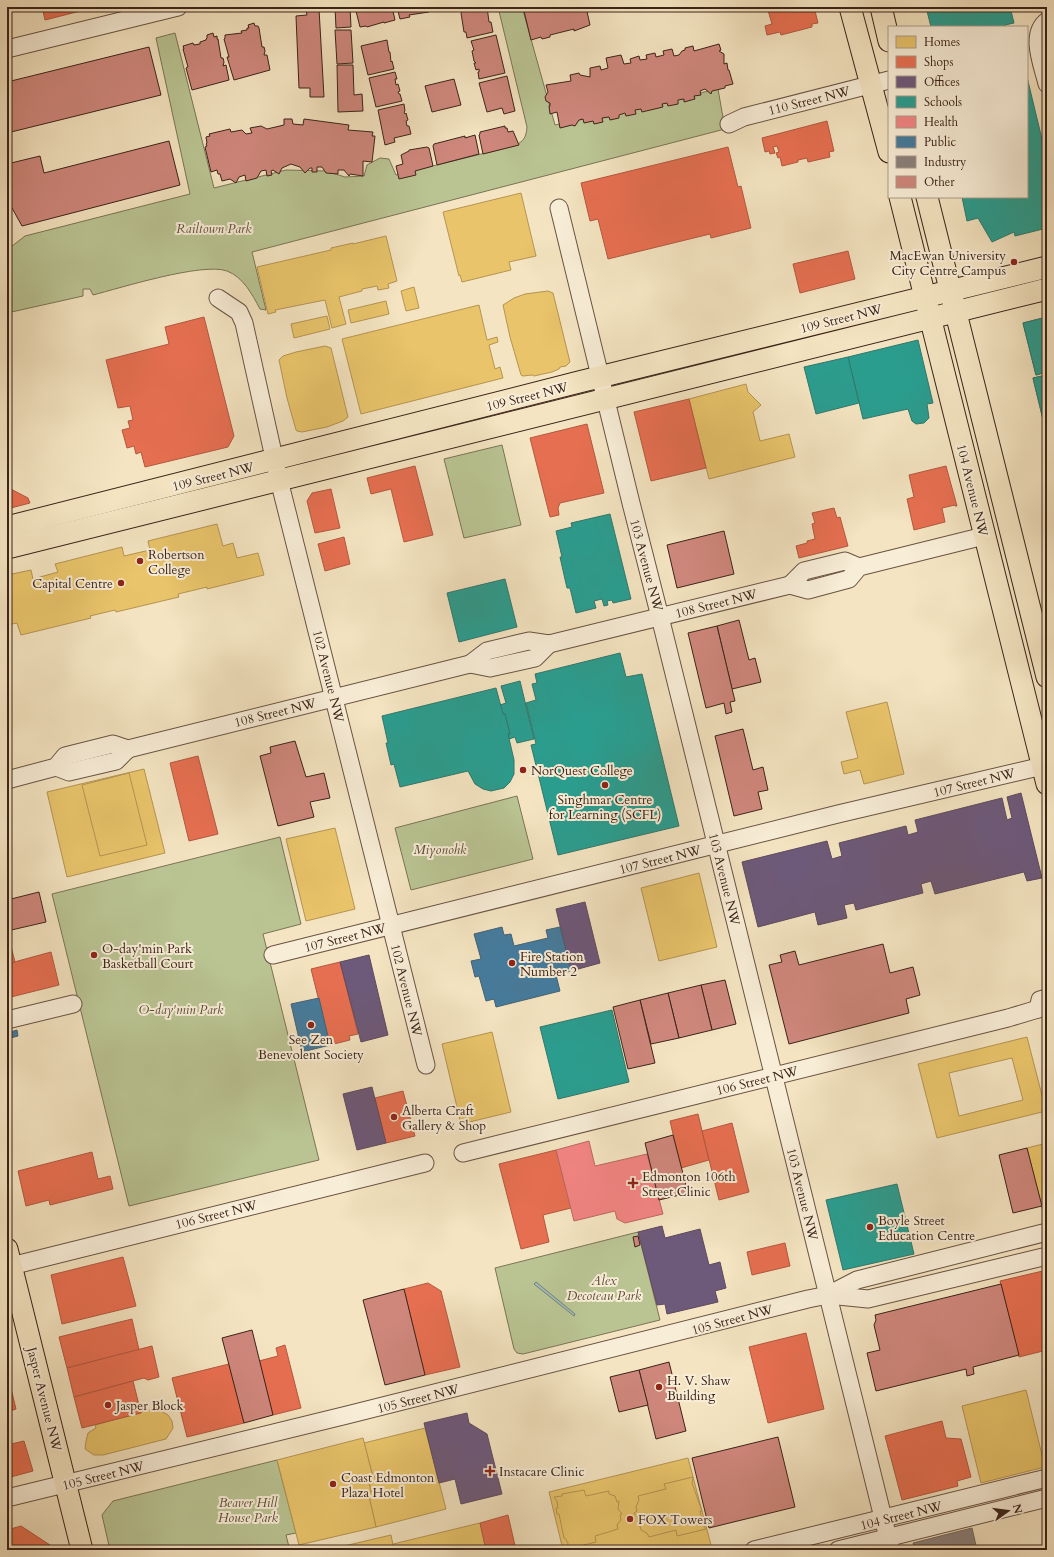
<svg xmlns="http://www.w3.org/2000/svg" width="1054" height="1557" font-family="Cardo,serif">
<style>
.green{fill:#bac493;stroke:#7a7456}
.water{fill:#9ebdba;stroke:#767f7a}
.homes{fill:#e9c46a;stroke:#b59452;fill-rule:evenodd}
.shops{fill:#e76f51;stroke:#b35840}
.offices{fill:#6d597a;stroke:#5e495d}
.schools{fill:#2a9d8f;stroke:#2f786c}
.health{fill:#f28482;stroke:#bb6762}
.public{fill:#457b9d;stroke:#426175}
.industry{fill:#8a817c;stroke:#72655e}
.building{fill:#cf877c;stroke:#3b2319}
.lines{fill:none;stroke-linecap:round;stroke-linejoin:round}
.minor-casing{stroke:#695343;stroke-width:19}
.major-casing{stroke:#3b2319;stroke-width:23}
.minor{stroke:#f8edd7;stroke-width:17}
.major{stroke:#f4e4c1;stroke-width:21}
.poi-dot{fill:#8f2418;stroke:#f8edd7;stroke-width:1.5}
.labels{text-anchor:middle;stroke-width:4;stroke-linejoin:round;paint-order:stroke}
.street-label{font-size:13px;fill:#3b2319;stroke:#f8edd7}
.park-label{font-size:13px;font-style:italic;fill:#5b4b38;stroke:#f8edd7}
.poi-label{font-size:13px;fill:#3b2319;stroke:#f8edd7;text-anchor:start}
</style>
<rect width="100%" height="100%" fill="#f4e4c1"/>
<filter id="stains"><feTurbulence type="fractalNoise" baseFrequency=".005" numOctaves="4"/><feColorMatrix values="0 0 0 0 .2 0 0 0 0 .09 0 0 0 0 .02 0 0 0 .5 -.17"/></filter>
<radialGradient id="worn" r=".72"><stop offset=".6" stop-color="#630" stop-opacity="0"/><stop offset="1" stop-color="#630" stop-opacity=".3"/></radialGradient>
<g class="green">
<path d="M498 7H522L555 125 718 89 725 129 252 252 266 310 260 309C252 294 243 277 227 271 203 262 120 288 93 295L90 289H83V296L7 313V250L25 236 190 194 156 38 175 33 214 188 286 170 326 171 345 177 364 176 367 165 380 158 389 159 396 175 514 146C524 141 526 138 527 127Z"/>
<path d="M502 445 521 525 464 538 444 459Z"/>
<path d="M517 796 533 859 411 890 395 828Z"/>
<path d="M280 837 301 924 263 934 319 1160 129 1206 52 894Z"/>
<path d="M638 1232 660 1320 523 1354 517 1353 514 1349 495 1268Z"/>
<path d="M277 1460 296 1533 286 1535 289 1547 276 1550H110L102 1515 113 1501Z"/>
</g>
<path class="water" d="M536 1282 575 1314 574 1316 534 1284Z"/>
<g class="homes">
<path d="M521 193 536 256 509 262 511 270 462 282 460 275 459 276 443 212Z"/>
<path d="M386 236 397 281 388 284 389 288 378 290 377 286 362 289V291L339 297 346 324 332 328 325 300 275 310 276 312 268 314 257 267 331 250V248L353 243V244Z"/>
<path d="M414 287 419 308 406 311 401 291Z"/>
<path d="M548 291 553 293 570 362 566 366 560 367 559 369 552 372 534 376 532 375 523 376 521 375 510 337 503 305 514 298 525 294Z"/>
<path d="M386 301 389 314 351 323 348 310Z"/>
<path d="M479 305 487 340 497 337 498 342 489 345 495 369 500 367 503 378 361 414 342 339Z"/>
<path d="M327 316 330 329 294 338 291 324Z"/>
<path d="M325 346 331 348 348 417 343 421 327 427 302 432 297 431 296 430 287 398 279 360 283 356 296 352Z"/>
<path d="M746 384 748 392 761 405 753 412 760 441 789 434 795 457 709 479 689 399Z"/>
<path d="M217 524 223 546 233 543 237 558 258 553 264 575 207 589V587L178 594 179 597 116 612 115 610 90 616 91 618 21 635 17 623 7 625V575L31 570 33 579 58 572 55 564 122 547 124 556 150 550 148 541Z"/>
<path d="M887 702 904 774 864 784 860 770 844 774 841 762 858 758 846 712Z"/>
<path d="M144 769 165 853 67 877 47 792Z"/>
<path d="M129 773 147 845 100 856 82 785Z"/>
<path d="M335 828 355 909 306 921 286 839Z"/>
<path d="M699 873 717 947 659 961 641 888Z"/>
<path d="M492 1032 511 1112 461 1124 442 1044Z"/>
<path d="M1027 1037 1046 1111 937 1138 918 1064ZM1012 1058 1023 1100 959 1116 949 1073Z"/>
<path d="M1047 1143V1215L1044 1216 1027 1148Z"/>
<path d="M1026 1390 1045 1467 981 1483 962 1406Z"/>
<path d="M159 1407 161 1411 168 1415 172 1421 173 1428 166 1439 103 1455H94L85 1449 86 1441 88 1433 96 1428 95 1425Z"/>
<path d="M425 1428 446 1509 376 1527 368 1492H371L369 1482 376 1481 375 1477H373L364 1443Z"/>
<path d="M363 1438 373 1477H375L376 1481 369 1482 371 1492H368L376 1527 299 1545 277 1460Z"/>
<path d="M688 1458 711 1545 692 1550H563L549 1492Z"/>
<path d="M693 1477 692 1483 702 1511H700L703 1525 706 1529 677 1536 676 1530 649 1537 647 1533 641 1530 640 1526 637 1525 638 1518 634 1513 637 1511 636 1507 639 1500 638 1496 666 1489 664 1484Z"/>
<path d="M584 1490 586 1496 609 1491V1494L615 1496 617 1502 619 1501 618 1509 622 1514 620 1515 621 1520 617 1525 618 1529 595 1536 596 1542 568 1549V1543L565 1538H564L559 1514H557L556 1508H558L557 1501 554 1497 562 1496V1494Z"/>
<path d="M480 1523 486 1550H394L393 1544Z"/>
<path d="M391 1535 394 1550H327Z"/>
</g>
<g class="shops">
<path d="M42 7H96L45 20Z"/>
<path d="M767 7H814L818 23 812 24V27L781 35 780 32 767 35 765 26 772 24Z"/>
<path d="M827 121 834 151 829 152 830 157 808 162 807 158 798 160V162L782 166 780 157 778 158 776 153 779 152 777 146 773 147 775 153 770 154 769 151 765 152 762 138Z"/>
<path d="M728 147 738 187 741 186 751 228 711 238 710 234 608 259 598 219 590 221 581 183Z"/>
<path d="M848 251 855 279 800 293 793 264Z"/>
<path d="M204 317 234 436 228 447 145 467 141 452 136 454 134 446 127 448 122 430 130 428 128 421 133 420 130 406 118 408 106 360 169 344 165 327Z"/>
<path d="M689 399 706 468 651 481 634 412Z"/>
<path d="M587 424 604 493 560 503 558 508 559 515 550 517 530 438Z"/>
<path d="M415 466 433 535 404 542 391 489 371 494 367 478Z"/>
<path d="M946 466 957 506H955V505L942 508 945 522 914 530 907 499 914 497 909 475Z"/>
<path d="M7 487 28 498 30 503 7 509Z"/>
<path d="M331 489 340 528 315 533 307 501 312 493Z"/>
<path d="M834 508 837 518 840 517 848 546 799 558 796 546 807 543V541L815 539 812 524 815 523 812 513Z"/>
<path d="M344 537 350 564 325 571 318 544Z"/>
<path d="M198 756 218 834 189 841 170 763Z"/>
<path d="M7 931 15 962 7 964Z"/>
<path d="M51 952 59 985 7 998V964Z"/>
<path d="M340 962 358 1034 349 1036 350 1040 330 1045 311 969Z"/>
<path d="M403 1091 415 1136 386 1143 375 1098Z"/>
<path d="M698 1114 709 1160 681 1168 670 1121Z"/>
<path d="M732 1123 749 1192 719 1200 702 1131Z"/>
<path d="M556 1150 571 1208 543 1215 549 1242 521 1249 499 1164Z"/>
<path d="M92 1152 98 1179 110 1176 113 1189 50 1205 49 1200 26 1206 18 1171Z"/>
<path d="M785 1243 790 1266 752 1275 747 1252Z"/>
<path d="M123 1257 136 1306 62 1324 51 1275Z"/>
<path d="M1047 1270V1350L1019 1357 1000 1281Z"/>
<path d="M428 1283 441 1291 460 1367 425 1375 404 1289Z"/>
<path d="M132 1319 139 1350 67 1368 59 1337Z"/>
<path d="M806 1333 824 1409 768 1423 749 1347Z"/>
<path d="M285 1345 301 1408 273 1415 259 1361 278 1356 276 1348Z"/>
<path d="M152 1346 159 1377 148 1380 144 1378 74 1397 67 1368Z"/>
<path d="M229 1364 244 1423 187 1437 172 1378Z"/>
<path d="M7 1372 16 1409 7 1412Z"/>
<path d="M133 1381 141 1413 82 1428 74 1397Z"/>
<path d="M942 1421 946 1438 961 1439 971 1477 957 1481 958 1486 902 1500 885 1436Z"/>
<path d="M24 1441 33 1471 7 1478V1445Z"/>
<path d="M508 1515 516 1550H486L480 1523Z"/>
<path d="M21 1526 50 1545 51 1550H7V1530Z"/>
</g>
<g class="offices">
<path d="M1021 793 1042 878 1027 881 1024 872 935 894 931 881 921 884 923 893 856 910 854 903 844 905 847 918 818 925 815 912 758 927 742 862 827 841 832 859 842 856 839 843 906 826 908 835 918 832 915 820 1002 798 1007 820 1012 818 1007 797Z"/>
<path d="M585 902 600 963 571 971 556 909Z"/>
<path d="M369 955 388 1035 361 1042 340 962Z"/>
<path d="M372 1087 386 1143 357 1150 343 1094Z"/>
<path d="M662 1226 665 1238 700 1229 709 1265 720 1262 726 1288 715 1291 718 1302 667 1314 665 1304 657 1305 638 1232Z"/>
<path d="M467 1413 469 1423 487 1434 502 1494 461 1504 455 1479 439 1483 424 1423Z"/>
</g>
<g class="schools">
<path d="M926 7H1010L1014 23 1005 25 1006 27H931Z"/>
<path d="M1027 77 1047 160V228L1015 236 1014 232 992 242 978 218 967 221 962 197H1027Z"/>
<path d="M1047 317V372L1036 375 1023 323Z"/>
<path d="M1047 317V372L1036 375 1023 323Z"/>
<path d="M918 340 933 403 927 404 929 418 924 423 916 424 912 421 908 409 863 419 848 357Z"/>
<path d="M848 357 859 403 816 414 804 367Z"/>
<path d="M1047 375V436L1033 378Z"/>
<path d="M1047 375V436L1033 378Z"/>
<path d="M610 514 631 599 613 603 612 600 607 601 608 605 604 606 602 599 594 601 596 608 576 613 570 588H567L560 557H562L556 531 572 527 571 523Z"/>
<path d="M505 579 517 627 459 642 447 593Z"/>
<path d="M620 653 626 677 642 674 679 826 558 855 531 745 536 744 526 703 536 700 532 684 537 683 535 674Z"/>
<path d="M520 681 534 739 517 743 515 737 509 739 508 734H510L505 714H503L500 705 506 703 501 686Z"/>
<path d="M496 688 503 714H505L510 734H508L514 760V774L510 782 504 788 491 791 483 789 475 784 468 771 400 787 394 764 391 765 386 743H388L382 716Z"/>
<path d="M612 1010 629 1082 558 1099 540 1027Z"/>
<path d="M897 1184 914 1254 843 1270 826 1200Z"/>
</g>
<path class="health" d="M589 1141 595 1166 647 1154 663 1214 625 1223 617 1219 615 1211 574 1221 556 1150Z"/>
<g class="public">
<path d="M502 927 504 935 511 934 514 946 548 938 546 930 560 927 571 971 556 975 560 991 496 1007 494 999 486 1001 479 976 475 977 471 961 481 959 474 934Z"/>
<path d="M319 998 330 1045 302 1052 291 1004Z"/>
<path d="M17 1030 18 1036 7 1039V1033Z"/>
</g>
<path class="industry" d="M972 1528 977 1550H915L913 1543Z"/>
<g class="building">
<path d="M335 7H350L351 27 336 28Z"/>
<path d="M355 7H392L395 20 384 23V22L367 27 366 26 360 27Z"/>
<path d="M397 7H427L429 12 409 15 410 17 400 19Z"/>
<path d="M470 7H487L489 22H491L493 32 467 38 466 32H464L461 13 462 12 461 9Z"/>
<path d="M523 7H586L590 25 574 31V29L550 35V37L542 39 541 37 531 40Z"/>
<path d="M319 9 324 97H310V88H299L296 16 307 15 306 10Z"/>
<path d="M254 23 255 26H258L259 28 262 47H264L265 51 264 55H267L270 70 234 80 227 57H229L224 39 225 38V35L242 33 241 31 247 30V28H249L248 25Z"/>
<path d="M335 30H351L353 63 337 64Z"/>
<path d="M213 33 214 37 217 36V39H218L221 58H223L224 62 223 66 226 65 229 80 192 90 186 68 188 67 183 49H184L183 46 193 43 194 45 200 44V42L206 40V39L207 38V35Z"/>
<path d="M496 35 505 73 479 79 478 72H479V69L476 70 474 63H476L474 61 472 51 474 50 471 41Z"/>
<path d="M387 40 389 52H390L391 62 392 61 394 69 368 75 361 46Z"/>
<path d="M719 44 721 50 719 51 724 54V64L727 63 728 70H729L733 84 725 86V88L712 91 711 94 705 89 700 91 701 95 694 96 695 99 684 102V99L678 100V104L668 106 667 103 662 104 663 107 642 112 641 109 635 110 636 114 626 116 625 113 619 115V118L610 120 609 117 602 118 603 122 594 124 593 121 584 123 583 119 579 120 575 126 572 125 560 128 557 112 550 114 549 106H550V103L546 101 545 97 548 92 546 85 571 81 570 75 579 73 580 75 590 77V68L600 66 601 70 608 68 606 58 621 55 624 64 631 63 630 59 639 56 640 60 647 59 646 55 655 53 656 57 664 55 663 51 672 49 674 56 679 55 682 51 685 50V48L693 46 694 51Z"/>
<path d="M149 47 161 95 7 133V82Z"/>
<path d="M337 65H353L354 95 362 94 363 111 338 112Z"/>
<path d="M395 72 397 79H395L396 85 398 84 400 91 398 92 399 94H400L402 101 376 107 369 78Z"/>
<path d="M507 76 515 111 504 114 502 108 487 112 479 83Z"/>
<path d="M454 79 461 105 432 112 425 86Z"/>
<path d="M404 104 405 111 404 112 405 114 406 113 408 120 406 121 407 126H409L411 134 394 138 395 142 385 145 378 110Z"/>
<path d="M284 119H292L293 124 303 125 304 119 349 125 348 130 373 132 372 136H375L372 162 363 161V176L350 174 349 176 344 170H338V174L326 173 322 167H317V172H312V168H310L305 173 300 167 291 164 282 168 279 174 273 170 271 171 272 175 267 176 266 170 261 171 257 178 246 181 245 175 239 177 236 183 230 179 222 181 220 174H218L217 170 211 172 205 147 207 146 206 144 207 143 206 137 210 136 209 134 230 129 231 132 242 130 246 134 252 133 250 128 261 126 267 129 284 125Z"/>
<path d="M505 126V128H507L508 132 513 131 519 145 483 154 479 135 480 134V132Z"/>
<path d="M475 135 479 154 437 165 433 146 434 144 465 136V138Z"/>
<path d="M169 141 180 185 22 226 7 199V164L40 156 44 173Z"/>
<path d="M427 147 429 148 433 166 415 171 416 175 399 179 396 166 403 164 401 155 409 151V150Z"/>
<path d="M724 531 734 574 677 588 667 545Z"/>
<path d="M739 620 749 660 755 658 761 682 732 689 717 626Z"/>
<path d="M717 626 735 701 730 702 732 712 726 714 724 703 706 708 688 633Z"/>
<path d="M743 729 753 770 763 767 768 790 758 792 762 809 734 816 715 736Z"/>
<path d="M295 741 306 777 324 773 330 798 310 802 314 817 278 826 260 756 271 753 270 747Z"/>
<path d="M39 892 46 922 7 931V900Z"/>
<path d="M883 944 890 973 913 967 920 995 906 999 909 1013 789 1044 769 965 782 962 780 955 795 951 799 965Z"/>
<path d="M725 980 736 1024 712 1030 701 985Z"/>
<path d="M701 985 712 1030 679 1038 668 993Z"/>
<path d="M668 993 679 1038 651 1044 640 1000Z"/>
<path d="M640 1000 655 1063 628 1069 613 1007Z"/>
<path d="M673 1135 688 1193 659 1200 645 1143Z"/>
<path d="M1027 1148 1042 1206 1013 1213 999 1155Z"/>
<path d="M638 1236 640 1245 635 1247 633 1237Z"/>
<path d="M1001 1284 1019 1355 973 1367 974 1374 967 1376 966 1369 876 1391 867 1353 880 1350 874 1325 876 1320 875 1315Z"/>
<path d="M404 1289 425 1375 385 1385 363 1300Z"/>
<path d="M252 1330 273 1415 244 1423 222 1338Z"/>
<path d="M669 1362 686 1431 656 1439 639 1370Z"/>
<path d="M639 1370 648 1405 619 1412 610 1377Z"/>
<path d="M778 1437 795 1507 709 1528 692 1458Z"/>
</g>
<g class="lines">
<g class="minor-casing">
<g id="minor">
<path d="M1047 21C1029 35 1043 66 1047 84"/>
<path d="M7 49 178 7"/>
<path d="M729 124 744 117 889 80"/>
<path d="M559 208 631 503 660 617 891 1550"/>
<path d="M218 298 239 312 244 323 279 480 426 1065"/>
<path d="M790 585 804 571 845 561 859 567"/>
<path d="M470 664 490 668 535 658 549 644"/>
<path d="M56 767 69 772 116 761 128 749"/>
<path d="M7 780 56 767 65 756 113 744 128 749 470 664 487 651 516 644 529 641 549 644 790 585 808 590 849 579 859 567 984 536"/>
<path d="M273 955 838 814 1047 765"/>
<path d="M1038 1009 1040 1000 1047 998"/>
<path d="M7 1020 73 1004"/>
<path d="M463 1153 1008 1018 1038 1009"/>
<path d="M7 1267 425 1163"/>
<path d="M828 1295 857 1280 1047 1232"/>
<path d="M7 1498 347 1415 808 1299 828 1295 868 1299 1047 1256"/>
<path d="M754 1550 1047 1478"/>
<path d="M838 1550 1047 1498"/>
</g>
</g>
<g class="major-casing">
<g id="major">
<path d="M850 7 889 152"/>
<path d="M881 7 889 41"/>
<path d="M900 197 1047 784"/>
<path d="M927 197 1047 677"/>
<path d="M7 527 579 382 1047 267"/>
<path d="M7 548 1047 289"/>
<path d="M7 1249 82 1550"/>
</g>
</g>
<use href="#minor" class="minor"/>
<use href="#major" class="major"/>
</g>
<g class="poi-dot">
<circle cx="1014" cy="262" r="4"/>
<circle cx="140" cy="561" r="4"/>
<circle cx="121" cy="583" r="4"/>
<circle cx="523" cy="770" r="4"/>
<circle cx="605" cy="785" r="4"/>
<circle cx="94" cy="955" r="4"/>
<circle cx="512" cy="963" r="4"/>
<circle cx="311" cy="1025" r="4"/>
<circle cx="394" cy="1117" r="4"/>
<path d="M631 1177h4v4h4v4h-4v4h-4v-4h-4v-4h4z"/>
<circle cx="870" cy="1227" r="4"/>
<circle cx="659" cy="1387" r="4"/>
<circle cx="108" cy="1405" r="4"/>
<path d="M488 1465h4v4h4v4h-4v4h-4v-4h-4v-4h4z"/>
<circle cx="333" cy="1484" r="4"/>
<circle cx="630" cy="1519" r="4"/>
</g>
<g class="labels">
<g class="street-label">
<text transform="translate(809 100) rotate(-14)" y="5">110 Street NW</text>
<text transform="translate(841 318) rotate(-14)" y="5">109 Street NW</text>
<text transform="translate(527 396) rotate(-14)" y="5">109 Street NW</text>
<text transform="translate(213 476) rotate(-14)" y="5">109 Street NW</text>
<text transform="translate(973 490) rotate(76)" y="5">104 Avenue NW</text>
<text transform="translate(647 565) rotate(75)" y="5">103 Avenue NW</text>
<text transform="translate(716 603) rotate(-14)" y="5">108 Street NW</text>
<text transform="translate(329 676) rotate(76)" y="5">102 Avenue NW</text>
<text transform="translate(275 712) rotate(-14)" y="5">108 Street NW</text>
<text transform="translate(974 782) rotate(-14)" y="5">107 Street NW</text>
<text transform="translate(660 859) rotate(-14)" y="5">107 Street NW</text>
<text transform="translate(725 879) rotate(76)" y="5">103 Avenue NW</text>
<text transform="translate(345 937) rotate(-14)" y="5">107 Street NW</text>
<text transform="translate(407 990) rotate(76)" y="5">102 Avenue NW</text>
<text transform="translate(757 1080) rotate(-14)" y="5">106 Street NW</text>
<text transform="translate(803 1194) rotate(76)" y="5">103 Avenue NW</text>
<text transform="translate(216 1214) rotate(-14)" y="5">106 Street NW</text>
<text transform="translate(732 1319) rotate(-15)" y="5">105 Street NW</text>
<text transform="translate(418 1398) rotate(-14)" y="5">105 Street NW</text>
<text transform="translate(45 1399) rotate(76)" y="5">Jasper Avenue NW</text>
<text transform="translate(103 1475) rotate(-14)" y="5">105 Street NW</text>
<text transform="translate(901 1515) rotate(-14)" y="5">104 Street NW</text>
</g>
<g class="park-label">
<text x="214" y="233">Railtown Park</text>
<text x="440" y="854">Miyonohk</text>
<text x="181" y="1014">O-day'min Park</text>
<text x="604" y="1285">Alex<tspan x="604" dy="15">Decoteau Park</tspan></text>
<text x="248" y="1507">Beaver Hill<tspan x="248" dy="15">House Park</tspan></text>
</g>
<g class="poi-label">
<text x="1006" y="260" text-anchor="end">MacEwan University<tspan x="1006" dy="15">City Centre Campus</tspan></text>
<text x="148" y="559">Robertson<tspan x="148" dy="15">College</tspan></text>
<text x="113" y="588" text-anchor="end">Capital Centre</text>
<text x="531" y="775">NorQuest College</text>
<text x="605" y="804" text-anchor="middle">Singhmar Centre<tspan x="605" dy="15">for Learning (SCFL)</tspan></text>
<text x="102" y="953">O-day'min Park<tspan x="102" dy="15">Basketball Court</tspan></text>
<text x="520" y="961">Fire Station<tspan x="520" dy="15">Number 2</tspan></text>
<text x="311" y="1044" text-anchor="middle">See Zen<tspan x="311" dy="15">Benevolent Society</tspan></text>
<text x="402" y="1115">Alberta Craft<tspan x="402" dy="15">Gallery &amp; Shop</tspan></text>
<text x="642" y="1181">Edmonton 106th<tspan x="642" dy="15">Street Clinic</tspan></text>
<text x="878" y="1225">Boyle Street<tspan x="878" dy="15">Education Centre</tspan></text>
<text x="667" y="1385">H. V. Shaw<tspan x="667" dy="15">Building</tspan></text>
<text x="116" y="1410">Jasper Block</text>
<text x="499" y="1476">Instacare Clinic</text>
<text x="341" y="1482">Coast Edmonton<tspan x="341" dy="15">Plaza Hotel</tspan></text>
<text x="638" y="1524">FOX Towers</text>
</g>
</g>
<rect width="1054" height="1557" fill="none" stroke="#f4e4c1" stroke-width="24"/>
<rect x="8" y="8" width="1038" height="1541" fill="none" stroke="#3b2319" stroke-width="2"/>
<rect x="12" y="12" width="1030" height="1533" fill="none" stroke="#3b2319"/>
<rect x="888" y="26" width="140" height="172" fill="#f8edd7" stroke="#ac9c8b"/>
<rect x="896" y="36" width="20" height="12" fill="#e9c46a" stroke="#ac9c8b"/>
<text x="924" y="46" font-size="12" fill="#3b2319">Homes</text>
<rect x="896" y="56" width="20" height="12" fill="#e76f51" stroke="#ac9c8b"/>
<text x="924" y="66" font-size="12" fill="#3b2319">Shops</text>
<rect x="896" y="76" width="20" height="12" fill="#6d597a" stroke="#ac9c8b"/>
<text x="924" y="86" font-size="12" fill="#3b2319">Offices</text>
<rect x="896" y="96" width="20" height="12" fill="#2a9d8f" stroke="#ac9c8b"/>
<text x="924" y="106" font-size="12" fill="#3b2319">Schools</text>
<rect x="896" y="116" width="20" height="12" fill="#f28482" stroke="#ac9c8b"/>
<text x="924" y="126" font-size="12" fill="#3b2319">Health</text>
<rect x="896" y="136" width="20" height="12" fill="#457b9d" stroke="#ac9c8b"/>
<text x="924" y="146" font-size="12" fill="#3b2319">Public</text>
<rect x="896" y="156" width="20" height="12" fill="#8a817c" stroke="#ac9c8b"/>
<text x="924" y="166" font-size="12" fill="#3b2319">Industry</text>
<rect x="896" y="176" width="20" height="12" fill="#cf877c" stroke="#ac9c8b"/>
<text x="924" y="186" font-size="12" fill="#3b2319">Other</text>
<g transform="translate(1008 1511) rotate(76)" stroke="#f8edd7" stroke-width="3" paint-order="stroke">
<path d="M0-3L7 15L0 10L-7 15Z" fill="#3b2319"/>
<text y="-6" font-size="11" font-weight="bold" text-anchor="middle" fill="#3b2319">N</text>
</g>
<rect width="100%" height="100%" filter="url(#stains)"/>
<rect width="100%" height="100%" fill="url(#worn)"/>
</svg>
